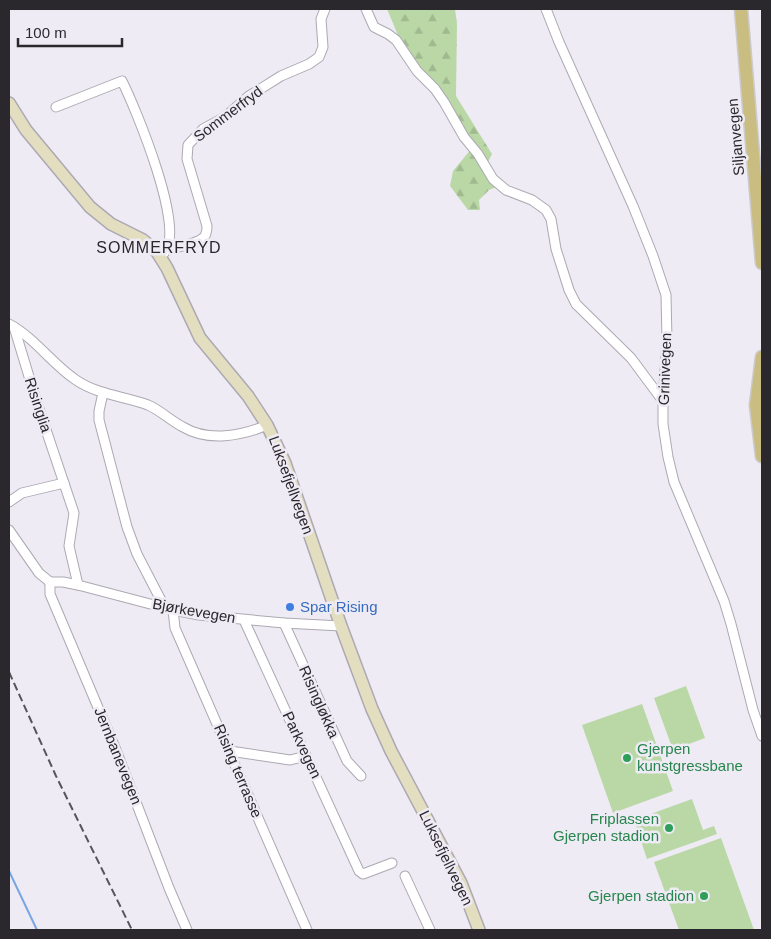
<svg xmlns="http://www.w3.org/2000/svg" width="771" height="939" font-family="Arial,sans-serif">
<style>
.forest{fill:url(#forest-firs)}
.pitch{fill:#bad8a6}
.lines{fill:none;stroke-linecap:round;stroke-linejoin:round}
.stream{stroke:#79a6e2;stroke-width:2}
.street-casing{stroke:#aca9b2;stroke-width:11}
.secondary-casing{stroke:#aca9b2;stroke-width:14}
.primary-casing{stroke:#cccbcc;stroke-width:15}
.street{stroke:#fff;stroke-width:9}
.secondary{stroke:#e4dec0;stroke-width:11}
.primary{stroke:#cabd82;stroke-width:12}
.rail{stroke:#57545a;stroke-width:2;stroke-dasharray:8 4;stroke-linecap:butt}
.shop-dot{fill:#3f7fe0;stroke:#efebf5;stroke-width:2}
.leisure-dot{fill:#2e9e5b;stroke:#efebf5;stroke-width:2}
.labels{text-anchor:middle;stroke-width:5;stroke-linejoin:round;paint-order:stroke}
.street-label{font-size:15px;fill:#2a282c;stroke:#efebf5}
.shop-label{font-size:15px;fill:#366cbe;stroke:#efebf5;text-anchor:start}
.leisure-label{font-size:15px;fill:#27864d;stroke:#efebf5;text-anchor:end}
.neighbourhood-label{font-size:16px;letter-spacing:1px;fill:#2a282c;stroke:#efebf5}
</style>
<defs>
<pattern id="forest-firs" width="22" height="20" patternUnits="userSpaceOnUse" patternTransform="scale(1.25)"><rect width="22" height="20" fill="#bad8a6"/><path d="M5 1l3.5 6h-7zM16 11l3.5 6h-7z" fill="#a0b98f"/></pattern>
</defs>
<rect width="100%" height="100%" fill="#efebf5"/>
<path class="forest" d="M387 9H455L457 24 456 96 492 154 486 166 499 186 489 190 479 200 480 210H468L450 186 453 171 472 148 405 52Z"/>
<g class="pitch">
<path d="M686 686 705 738 673 750 654 698Z"/>
<path d="M642 704 673 791 613 813 582 725Z"/>
<path d="M692 799 703 830 714 826 717 834 647 859 634 820Z"/>
<path d="M721 838 754 930H679L654 862Z"/>
</g>
<g class="lines">
<path class="stream" d="M9 871 37 930"/>
<g class="street-casing">
<g id="street">
<path d="M366 9 374 27 388 34 396 40 417 71 435 89 444 102 464 137 478 154 493 179 506 190 532 200 546 210 551 219 556 249 569 290 576 304 631 358 663 401"/>
<path d="M546 9 559 42 633 206 653 256 666 295 667 340 663 401V424L668 457 674 482 724 601 731 624 753 710 762 736"/>
<path d="M56 107 122 81C135 107 187 231 164 253"/>
<path d="M167 250C176 247 197 244 203 238 207 235 207 230 207 226L187 159 188 145 203 129 225 117 249 96 281 76 309 64 319 57 323 47 321 19 325 9"/>
<path d="M9 324C35 338 52 364 76 380 98 395 124 396 148 405 160 410 171 421 183 427 208 442 242 436 267 425"/>
<path d="M14 327 37 403 74 513 69 546 78 585"/>
<path d="M103 393 99 411V420L127 527 137 554 165 608"/>
<path d="M9 502 22 493 64 483"/>
<path d="M9 530 39 573 50 582"/>
<path d="M50 582V594L116 750 169 888 187 930"/>
<path d="M50 582H63L78 585 173 610 199 615 284 623 341 626"/>
<path d="M173 610 175 628 307 930"/>
<path d="M244 620 359 871 363 874 392 863"/>
<path d="M284 623 347 761 361 776"/>
<path d="M230 751 290 760 306 756"/>
<path d="M405 876 430 930"/>
</g>
</g>
<g class="secondary-casing">
<path id="secondary" d="M9 103 26 130 90 207 111 224 143 240 157 252 167 268 200 338 248 396 267 425 285 463 341 626 372 709 391 751 461 883 479 930"/>
</g>
<g class="primary-casing">
<g id="primary">
<path d="M741 9 762 263"/>
<path d="M762 357 756 405 762 456"/>
</g>
</g>
<use href="#street" class="street"/>
<use href="#secondary" class="secondary"/>
<use href="#primary" class="primary"/>
<path class="rail" d="M9 672 56 776 132 930"/>
</g>
<circle class="shop-dot" cx="290" cy="607" r="5"/>
<g class="leisure-dot">
<circle cx="627" cy="758" r="5"/>
<circle cx="669" cy="828" r="5"/>
<circle cx="704" cy="896" r="5"/>
</g>
<g class="labels">
<g class="street-label">
<text transform="translate(228 114) rotate(-37)" y="5">Sommerfryd</text>
<text transform="translate(736 137) rotate(-95)" y="5">Siljanvegen</text>
<text transform="translate(665 369) rotate(-88)" y="5">Grinivegen</text>
<text transform="translate(38 405) rotate(72)" y="5">Risinglia</text>
<text transform="translate(291 485) rotate(70)" y="5">Luksefjellvegen</text>
<text transform="translate(194 611) rotate(10)" y="5">Bjørkevegen</text>
<text transform="translate(319 702) rotate(66)" y="5">Risingløkka</text>
<text transform="translate(302 745) rotate(65)" y="5">Parkvegen</text>
<text transform="translate(118 756) rotate(68)" y="5">Jernbanevegen</text>
<text transform="translate(238 771) rotate(67)" y="5">Rising terrasse</text>
<text transform="translate(446 858) rotate(64)" y="5">Luksefjellvegen</text>
</g>
<g class="shop-label">
<text x="300" y="612">Spar Rising</text>
</g>
<g class="leisure-label">
<text x="637" y="754" text-anchor="start">Gjerpen<tspan x="637" dy="17">kunstgressbane</tspan></text>
<text x="659" y="824">Friplassen<tspan x="659" dy="17">Gjerpen stadion</tspan></text>
<text x="694" y="901">Gjerpen stadion</text>
</g>
<g class="neighbourhood-label">
<text x="159" y="253">SOMMERFRYD</text>
</g>
</g>
<rect width="771" height="939" fill="none" stroke="#2a282c" stroke-width="20"/>
<path d="M18 38v8h104v-8" fill="none" stroke="#2a282c" stroke-width="2.5"/>
<text x="25" y="38" font-size="15" fill="#2a282c" stroke="#efebf5" stroke-width="4" paint-order="stroke">100 m</text>
</svg>
